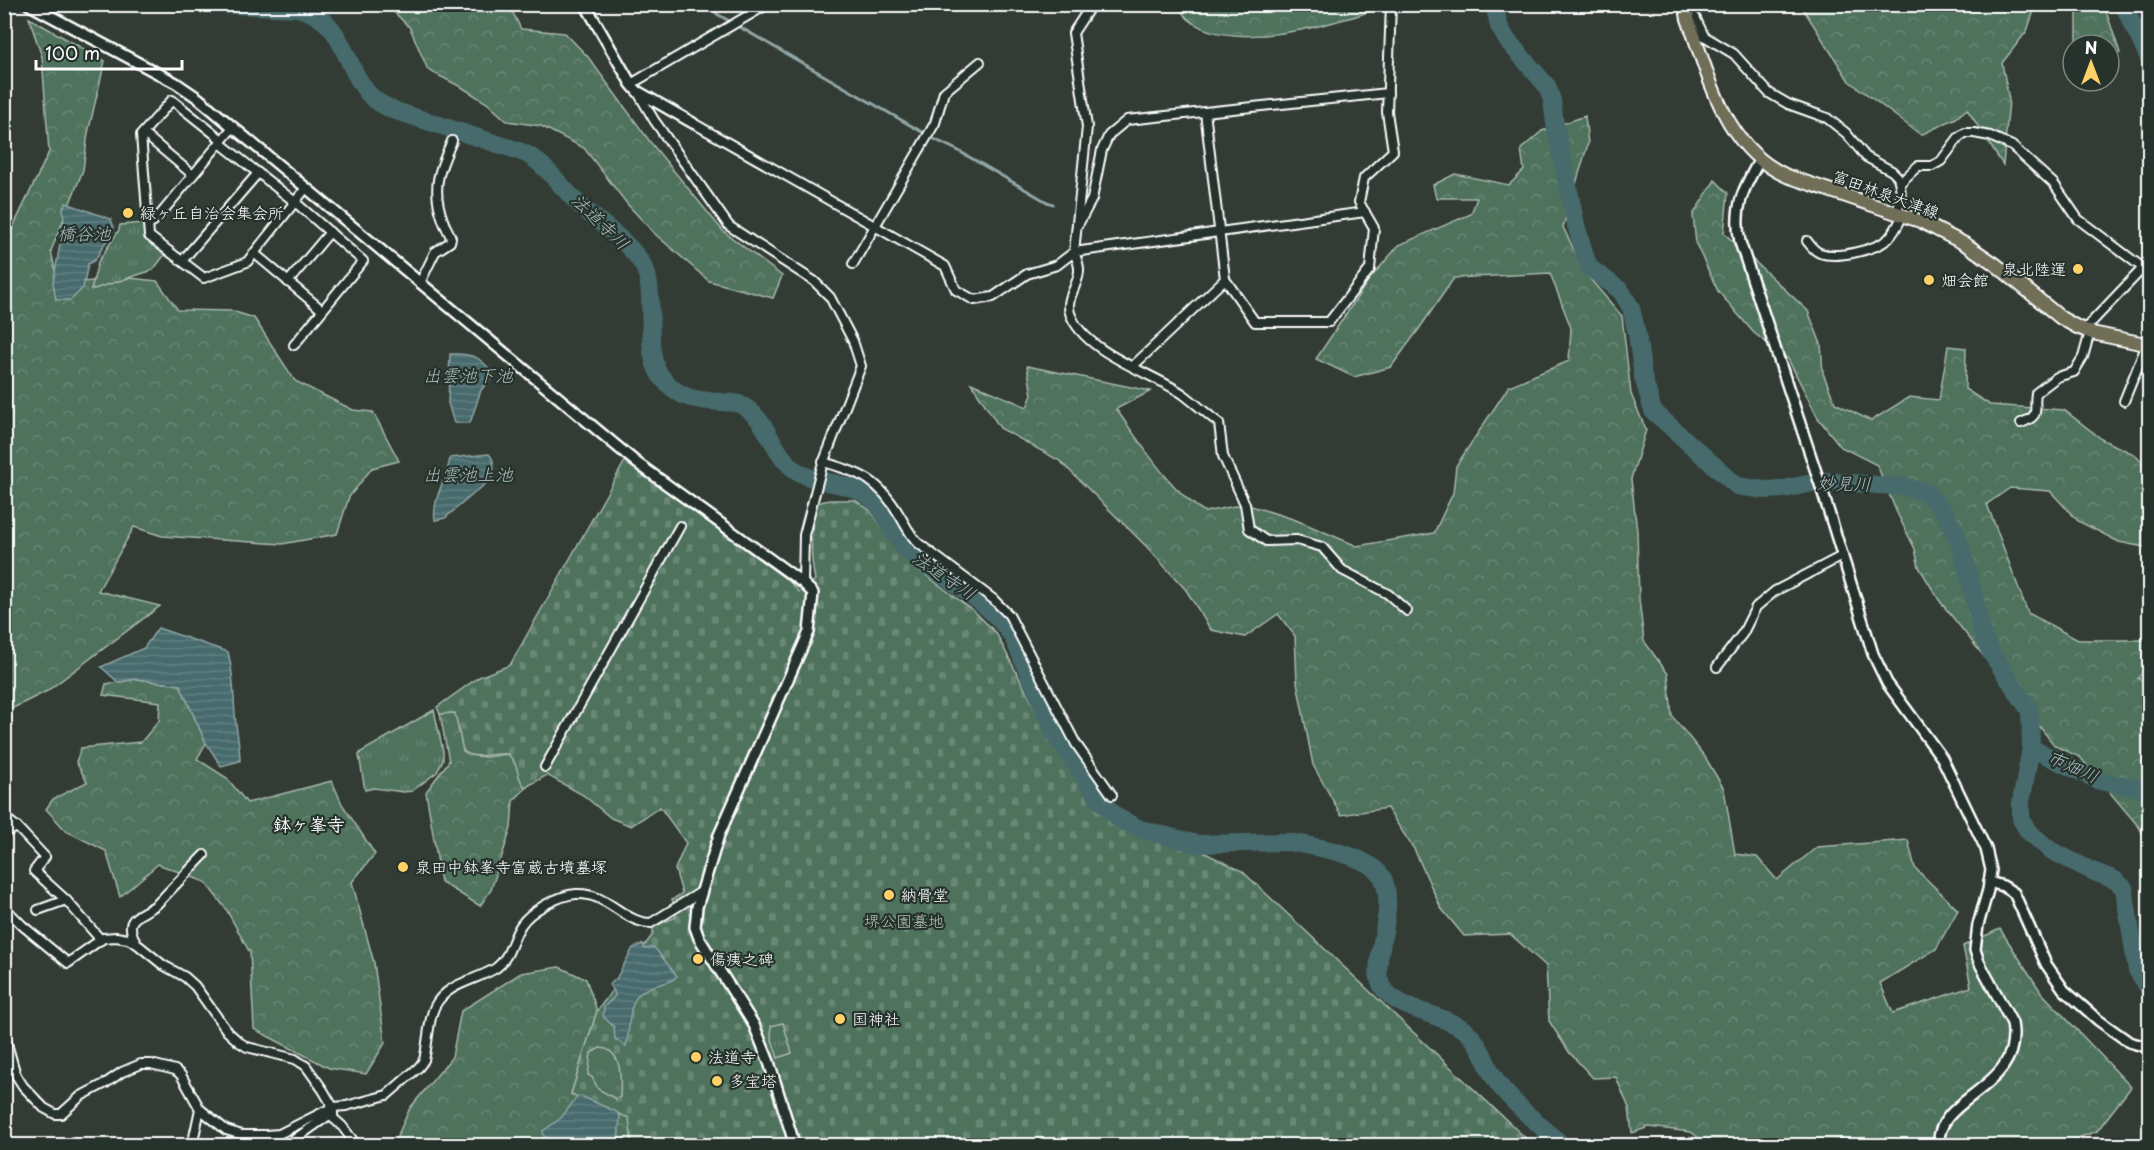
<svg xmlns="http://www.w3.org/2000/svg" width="2154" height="1150" font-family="'Playpen Sans','Klee One',sans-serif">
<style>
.forest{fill:url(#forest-crowns);stroke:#a7b8ae;stroke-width:1.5}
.cemetery{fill:url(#cemetery-stones);stroke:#a7b8ae;stroke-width:1.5}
.park{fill:url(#park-tufts);stroke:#a7b8ae;stroke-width:1.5}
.water{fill:url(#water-rules);stroke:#91a6a7;stroke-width:1.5}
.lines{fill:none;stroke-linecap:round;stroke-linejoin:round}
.stream{stroke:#91a6a7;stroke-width:3}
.river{stroke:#476a6d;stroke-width:18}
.minor-casing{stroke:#fff;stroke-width:12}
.tertiary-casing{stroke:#fff;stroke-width:14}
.primary-casing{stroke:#fff;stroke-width:16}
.minor{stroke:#26332d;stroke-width:8}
.tertiary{stroke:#26332d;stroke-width:9}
.primary{stroke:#716e59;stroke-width:12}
.poi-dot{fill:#ffd166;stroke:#26332d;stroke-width:2}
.labels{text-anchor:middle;stroke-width:4.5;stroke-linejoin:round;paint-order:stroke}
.street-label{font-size:16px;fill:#fff;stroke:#26332d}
.poi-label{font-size:16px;fill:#fff;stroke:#26332d;text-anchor:start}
.park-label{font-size:16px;fill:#b0c0b6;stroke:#26332d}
.water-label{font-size:18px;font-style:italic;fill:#acbcbd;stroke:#26332d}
.neighbourhood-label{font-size:18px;font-weight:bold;fill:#fff;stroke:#26332d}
</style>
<defs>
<pattern id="forest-crowns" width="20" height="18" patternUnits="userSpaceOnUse" patternTransform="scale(1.5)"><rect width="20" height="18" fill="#4f725d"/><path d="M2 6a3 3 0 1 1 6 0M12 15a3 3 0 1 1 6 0" fill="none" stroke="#698775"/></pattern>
<pattern id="cemetery-stones" width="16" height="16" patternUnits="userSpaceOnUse" patternTransform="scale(1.5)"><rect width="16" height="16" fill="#4f725d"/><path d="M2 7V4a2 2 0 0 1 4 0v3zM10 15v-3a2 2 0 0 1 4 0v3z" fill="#698775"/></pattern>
<pattern id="park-tufts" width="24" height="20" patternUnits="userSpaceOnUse" patternTransform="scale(1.5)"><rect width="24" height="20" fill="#4f725d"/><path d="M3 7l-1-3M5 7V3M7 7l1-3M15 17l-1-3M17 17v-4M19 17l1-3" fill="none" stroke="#698775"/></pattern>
<pattern id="water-rules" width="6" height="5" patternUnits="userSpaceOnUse" patternTransform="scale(1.5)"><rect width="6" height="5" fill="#476a6d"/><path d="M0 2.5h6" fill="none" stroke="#638083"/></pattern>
</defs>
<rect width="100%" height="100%" fill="#333c34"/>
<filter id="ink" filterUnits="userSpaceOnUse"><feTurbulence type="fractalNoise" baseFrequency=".0167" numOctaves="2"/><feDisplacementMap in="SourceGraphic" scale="12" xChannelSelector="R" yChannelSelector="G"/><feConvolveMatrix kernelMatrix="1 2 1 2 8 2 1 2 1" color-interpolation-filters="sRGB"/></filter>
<g filter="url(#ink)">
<g class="forest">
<path d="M1802 4 2036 5 2027 31 2002 63 2009 100 2003 165 1967 109 1956 118 1921 135 1849 81 1802 7Z"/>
<path d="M387 5H509L521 29 565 33 588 57 651 143 723 231 782 276 773 298 709 281 655 234 628 205 584 148 541 126 507 121 487 103 463 88 428 70 410 28Z"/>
<path d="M1178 5H1381C1368 14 1349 18 1334 22 1295 33 1200 53 1178 5Z"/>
<path d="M2077 5H2104L2120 53 2109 61V45H2077Z"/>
<path d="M29 18 105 61 88 133 83 170 51 251 58 284 129 278 157 281 178 310 232 311 254 318 295 381 353 410 373 412 399 461 372 468 349 497 337 534 282 544 162 536 134 527 98 591 160 606 47 691 5 712 4 246 49 152 42 57Z"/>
<path d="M1585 116 1588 144 1563 227 1585 273 1622 316 1631 394 1646 430 1631 479 1637 531 1639 599 1644 641 1668 674 1672 716 1705 757 1724 789 1735 854 1757 857 1777 880 1817 847 1908 840 1915 868 1958 910 1936 949 1880 983 1893 1013 1971 987 1963 946 2000 929 2041 992 2131 1087 2097 1131 2059 1145 1709 1146 1691 1132 1649 1127 1632 1133 1629 1108 1616 1077 1593 1078 1569 1052 1549 1021 1546 966 1510 934 1464 936 1441 908 1414 849 1387 808 1341 815 1313 765 1297 682 1295 636 1278 614 1245 637 1211 630 1186 590 1146 546 1060 461 1000 428 971 383 1027 407 1032 395 1027 366 1151 391 1116 409C1141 443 1169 490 1205 512L1245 504 1296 520 1357 546 1434 533 1453 493 1456 466 1509 386 1569 361 1571 328 1550 273 1454 278 1419 329 1391 367 1354 377 1316 359 1368 281 1399 245 1471 214 1477 198H1436L1433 185 1455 174 1509 185 1524 170 1521 149 1542 131Z"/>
<path d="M1715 180 1728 193 1724 233 1808 311 1821 344 1823 373 1835 403 1871 421 1909 397 1939 400 1948 346 1966 348 1965 389 1990 405 2064 410 2103 440 2134 454 2149 470V548L2119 542 2078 521 2050 491 2010 488 1987 504 2028 613 2078 640H2149V666L2138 678 2149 684V843L2139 827 2080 757 2055 746 1939 600 1919 567 1915 549 1897 513 1877 465 1841 447 1818 418 1788 359 1754 333 1718 291 1696 244 1693 215Z"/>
<path d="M137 679 180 685 206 743 197 759 227 778 247 803 332 781 342 804 375 854 352 882 374 963 385 1043 366 1074 329 1068 254 1029 250 953 226 909 205 882 158 864 120 897 106 851 66 831 46 809 53 799 87 782 76 762 81 748 141 742 159 721 160 702 103 695 106 684Z"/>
<path d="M455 712 469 755 486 757 508 754 516 761 524 786H528L513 801 511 828 491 890 480 906 441 882 426 792 449 761 440 714Z"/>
<path d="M559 967 586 979 597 1011 571 1094 630 1118 632 1145 393 1146 410 1108 452 1057 461 1011 521 973Z"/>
</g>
<path class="cemetery" d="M625 461 790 582 799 592 815 580C809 549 811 533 816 503L830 500H855L871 511 903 558 975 612 996 633 1055 747 1093 802 1141 831 1201 851 1242 871 1533 1145H632L629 1118 571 1094 597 1011 653 934V927L676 917 675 906 672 900 682 893 675 869 686 843 660 807 631 826 611 818 583 795 547 775 528 786H524C515 775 521 767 508 754 492 752 477 761 463 751L455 713 440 714 437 707 479 677 510 665Z"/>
<g class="park">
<path d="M144 223 166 253 153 270 91 290 98 262 119 230 120 225Z"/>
<path d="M434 710 443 751V760L437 772 412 791 403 792 374 788 365 790 359 755 361 752Z"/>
<path d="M783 1023 792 1053 778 1058 771 1036V1026Z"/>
<path d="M600 1048C623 1049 621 1080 620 1097L616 1099 598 1089 592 1077 588 1075 591 1053Z"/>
</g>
<g class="water">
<path d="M66 203 111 219 114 228 95 260 88 264 83 288 71 300H56L53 283 64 223 63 208Z"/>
<path d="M450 354C473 353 481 357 494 375L481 390 470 423H454L448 403Z"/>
<path d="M489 454C495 460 495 472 491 479L445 518 435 520C432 497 447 480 450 458Z"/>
<path d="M158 628 228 652C234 674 233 691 235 714 236 730 240 745 240 761L221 766 206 743 180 685 137 679 118 682 101 667 144 648Z"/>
<path d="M643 944 645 949 654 947 677 976C670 984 660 983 651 987 624 996 632 1025 626 1046L615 1039 614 1027 603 1016 604 1007 615 996 614 991 609 985 616 979 633 948Z"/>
<path d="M581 1096 617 1112 620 1116 618 1145H578L544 1137 543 1131 561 1118 577 1097Z"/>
</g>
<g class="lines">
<path class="stream" d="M711 4 717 14 936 140 957 150 1047 202 1053 204"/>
<g class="river">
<path d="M210 4 298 8C346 21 341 60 367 92 374 101 383 105 393 110L513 149C519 151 525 153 530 156 550 169 564 191 582 207 601 224 640 249 647 275 656 305 642 357 664 380 682 400 696 400 721 402 726 403 734 402 739 404 767 416 771 451 794 469 814 484 841 481 862 492 886 504 890 535 908 552 913 557 921 561 927 565 958 587 992 604 1013 637L1055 734 1099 799 1117 817 1140 829 1197 844 1289 842C1315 847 1378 855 1385 884 1391 905 1384 927 1381 948 1379 960 1375 976 1383 988 1398 1011 1446 1014 1467 1032 1484 1047 1486 1069 1500 1086 1518 1109 1542 1126 1563 1146"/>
<path d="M1494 4 1499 26 1507 40 1547 86 1552 100 1555 124 1576 225 1586 259 1590 268 1621 291 1631 308 1637 334 1643 377 1653 411 1737 486 1765 490 1784 489 1822 481 1906 487 1927 493 1945 513 1961 546 1984 638 1991 653 2030 711 2031 748 2021 802V819L2028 831 2050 850 2092 871 2115 880 2124 888 2137 970 2150 990"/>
<path d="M2123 4 2150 60"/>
<path d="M2031 748 2099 781 2140 788 2150 793"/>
</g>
<g class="minor-casing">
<g id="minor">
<path d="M1687 13 1695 17 1704 36 1734 54 1769 93 1788 104 1827 118 1846 133 1866 157 1892 171 1898 177 1900 185 1901 197 1897 213"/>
<path d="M631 84 768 4"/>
<path d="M637 91 654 120 729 226 814 281 830 297 853 341 861 366 822 466 804 535 803 583"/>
<path d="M693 123 945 266 956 290 974 300 993 297 1027 274 1057 265 1074 252 1087 127 1073 33 1092 4"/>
<path d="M143 133 193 175"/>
<path d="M222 140 172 100 141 135 149 236 204 278 247 262 306 188"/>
<path d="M220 143 295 202 363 261 294 345"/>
<path d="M1900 183 1918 166H1932L1941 161 1959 137 1965 133H1974L1990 136 2012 146 2054 184 2078 219 2143 268"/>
<path d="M1365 212 1074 252C1076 257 1079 264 1079 269 1080 284 1065 297 1070 313 1083 352 1150 372 1183 394 1195 403 1207 414 1219 423L1223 456 1245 504 1249 529 1266 541 1297 540 1322 547 1342 570 1388 594 1407 611"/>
<path d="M1079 223 1092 199 1102 150 1109 135 1127 120 1388 93"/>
<path d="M149 225 159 216 233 127"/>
<path d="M1807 241C1811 246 1814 251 1820 253 1837 259 1875 250 1888 239 1895 232 1899 223 1903 215"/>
<path d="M254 253 322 310"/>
<path d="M182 261 258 173"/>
<path d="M853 264 935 123 944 92 980 62"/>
<path d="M1225 279 1255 322H1329L1370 269 1374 228 1359 202 1364 178 1393 151 1387 112 1391 4"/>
<path d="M288 282 330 232"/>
<path d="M420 283 435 252 450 242 451 238C449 231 445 227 443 220 431 188 439 170 452 141"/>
<path d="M2084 330 2143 268 2150 264"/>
<path d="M1133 366 1225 279 1205 112"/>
<path d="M2124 401 2147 344"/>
<path d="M2021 423C2042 415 2033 411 2036 393L2057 377 2074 372 2083 357 2090 332"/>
<path d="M823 462C862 473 879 480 900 516 906 526 910 535 918 543L993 599 1009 615 1076 744 1112 795"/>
<path d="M1717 667 1743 633 1756 607 1775 591 1842 556"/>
<path d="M545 767 680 526"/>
<path d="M4 817 17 827 45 857 34 871 66 900 101 940"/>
<path d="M4 833 17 827"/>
<path d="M4 907 23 926 68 963 103 938 116 937 128 939 137 944 163 965 185 977 195 986 227 1031 239 1042 247 1047 295 1059 306 1066 323 1090 333 1107V1118L342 1126 357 1146"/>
<path d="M38 910 66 900"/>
<path d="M136 942C121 916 142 916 157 904L204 855"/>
<path d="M4 972V974"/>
<path d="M4 1033 16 1075 23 1086 44 1108 55 1114H61L81 1096 106 1083 122 1072 141 1064H151L175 1070 181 1075 200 1109 226 1130 242 1135H266L279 1134 333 1107 346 1106 387 1095 419 1067 424 1060C428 1045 428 1019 435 1006 447 983 475 981 496 968 510 958 512 938 521 925 530 911 559 895 576 894 608 892 623 923 651 923L701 892"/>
<path d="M192 1146 200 1109"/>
<path d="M294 1146 295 1139 332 1113"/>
</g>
</g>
<g class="tertiary-casing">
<g id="tertiary">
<path d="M28 4 176 83 198 98 637 463 803 583 813 593 809 632 719 835 697 907 695 927 699 938 754 1025 769 1062 795 1146"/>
<path d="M585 4 631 84 637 91 693 123"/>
<path d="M1759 161C1743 189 1733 208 1740 242L1822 490 1873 654 1887 683 1942 758 1986 849 1991 870 1988 890 1978 925 1975 950 1979 962 2012 1023C2024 1091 1934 1095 1939 1146"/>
<path d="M1989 882 2003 886 2014 893 2046 964 2064 990 2098 1020 2129 1042 2150 1048"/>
</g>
</g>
<g class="primary-casing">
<path id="primary" d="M1685 4 1688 19C1710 78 1724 148 1787 176L1920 221 1965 244 1995 264 2061 318 2077 327 2092 333 2150 345"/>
</g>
<use href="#minor" class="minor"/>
<use href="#tertiary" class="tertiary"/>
<use href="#primary" class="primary"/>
</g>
</g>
<g class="poi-dot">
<circle cx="128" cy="213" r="6"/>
<circle cx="2078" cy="269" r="6"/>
<circle cx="1929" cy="280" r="6"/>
<circle cx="403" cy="867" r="6"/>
<circle cx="889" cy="895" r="6"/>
<circle cx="698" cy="959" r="6"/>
<circle cx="840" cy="1019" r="6"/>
<circle cx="696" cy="1057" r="6"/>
<circle cx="717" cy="1081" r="6"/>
</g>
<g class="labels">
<g class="street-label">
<text transform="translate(1886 194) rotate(20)" y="6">富田林泉大津線</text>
</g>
<g class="poi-label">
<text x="140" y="219">緑ヶ丘自治会集会所</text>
<text x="2066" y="275" text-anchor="end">泉北陸運</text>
<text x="1941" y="286">畑会館</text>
<text x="415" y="873">泉田中鉢峯寺富蔵古墳墓塚</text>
<text x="901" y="901">納骨堂</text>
<text x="710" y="965">傷痍之碑</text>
<text x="852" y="1025">国神社</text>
<text x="708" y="1063">法道寺</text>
<text x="729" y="1087">多宝塔</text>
</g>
<g class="park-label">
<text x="904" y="927">堺公園墓地</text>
</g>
<g class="water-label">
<text transform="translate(600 222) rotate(44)" y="6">法道寺川</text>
<text x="84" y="240">橋谷池</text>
<text x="468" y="382">出雲池下池</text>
<text x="468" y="481">出雲池上池</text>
<text transform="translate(1844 484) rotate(1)" y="6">妙見川</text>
<text transform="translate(944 576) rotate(34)" y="6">法道寺川</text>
<text transform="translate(2073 767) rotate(24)" y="6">市畑川</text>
</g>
<g class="neighbourhood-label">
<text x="309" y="831">鉢ヶ峯寺</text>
</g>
</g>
<rect width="2154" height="1150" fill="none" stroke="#26332d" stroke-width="24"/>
<rect x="12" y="12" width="2130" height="1126" fill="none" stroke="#fff" stroke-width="2" filter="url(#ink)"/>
<g transform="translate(2091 63)"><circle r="28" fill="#26332d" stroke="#7d8581" stroke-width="1.5"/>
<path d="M0-4.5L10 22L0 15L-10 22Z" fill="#ffd166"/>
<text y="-9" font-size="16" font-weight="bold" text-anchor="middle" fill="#ffffff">N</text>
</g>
<path d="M36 60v9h146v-9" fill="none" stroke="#ffffff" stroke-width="3"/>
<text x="45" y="60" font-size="18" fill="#ffffff" stroke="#26332d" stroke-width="4.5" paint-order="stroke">100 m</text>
</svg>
